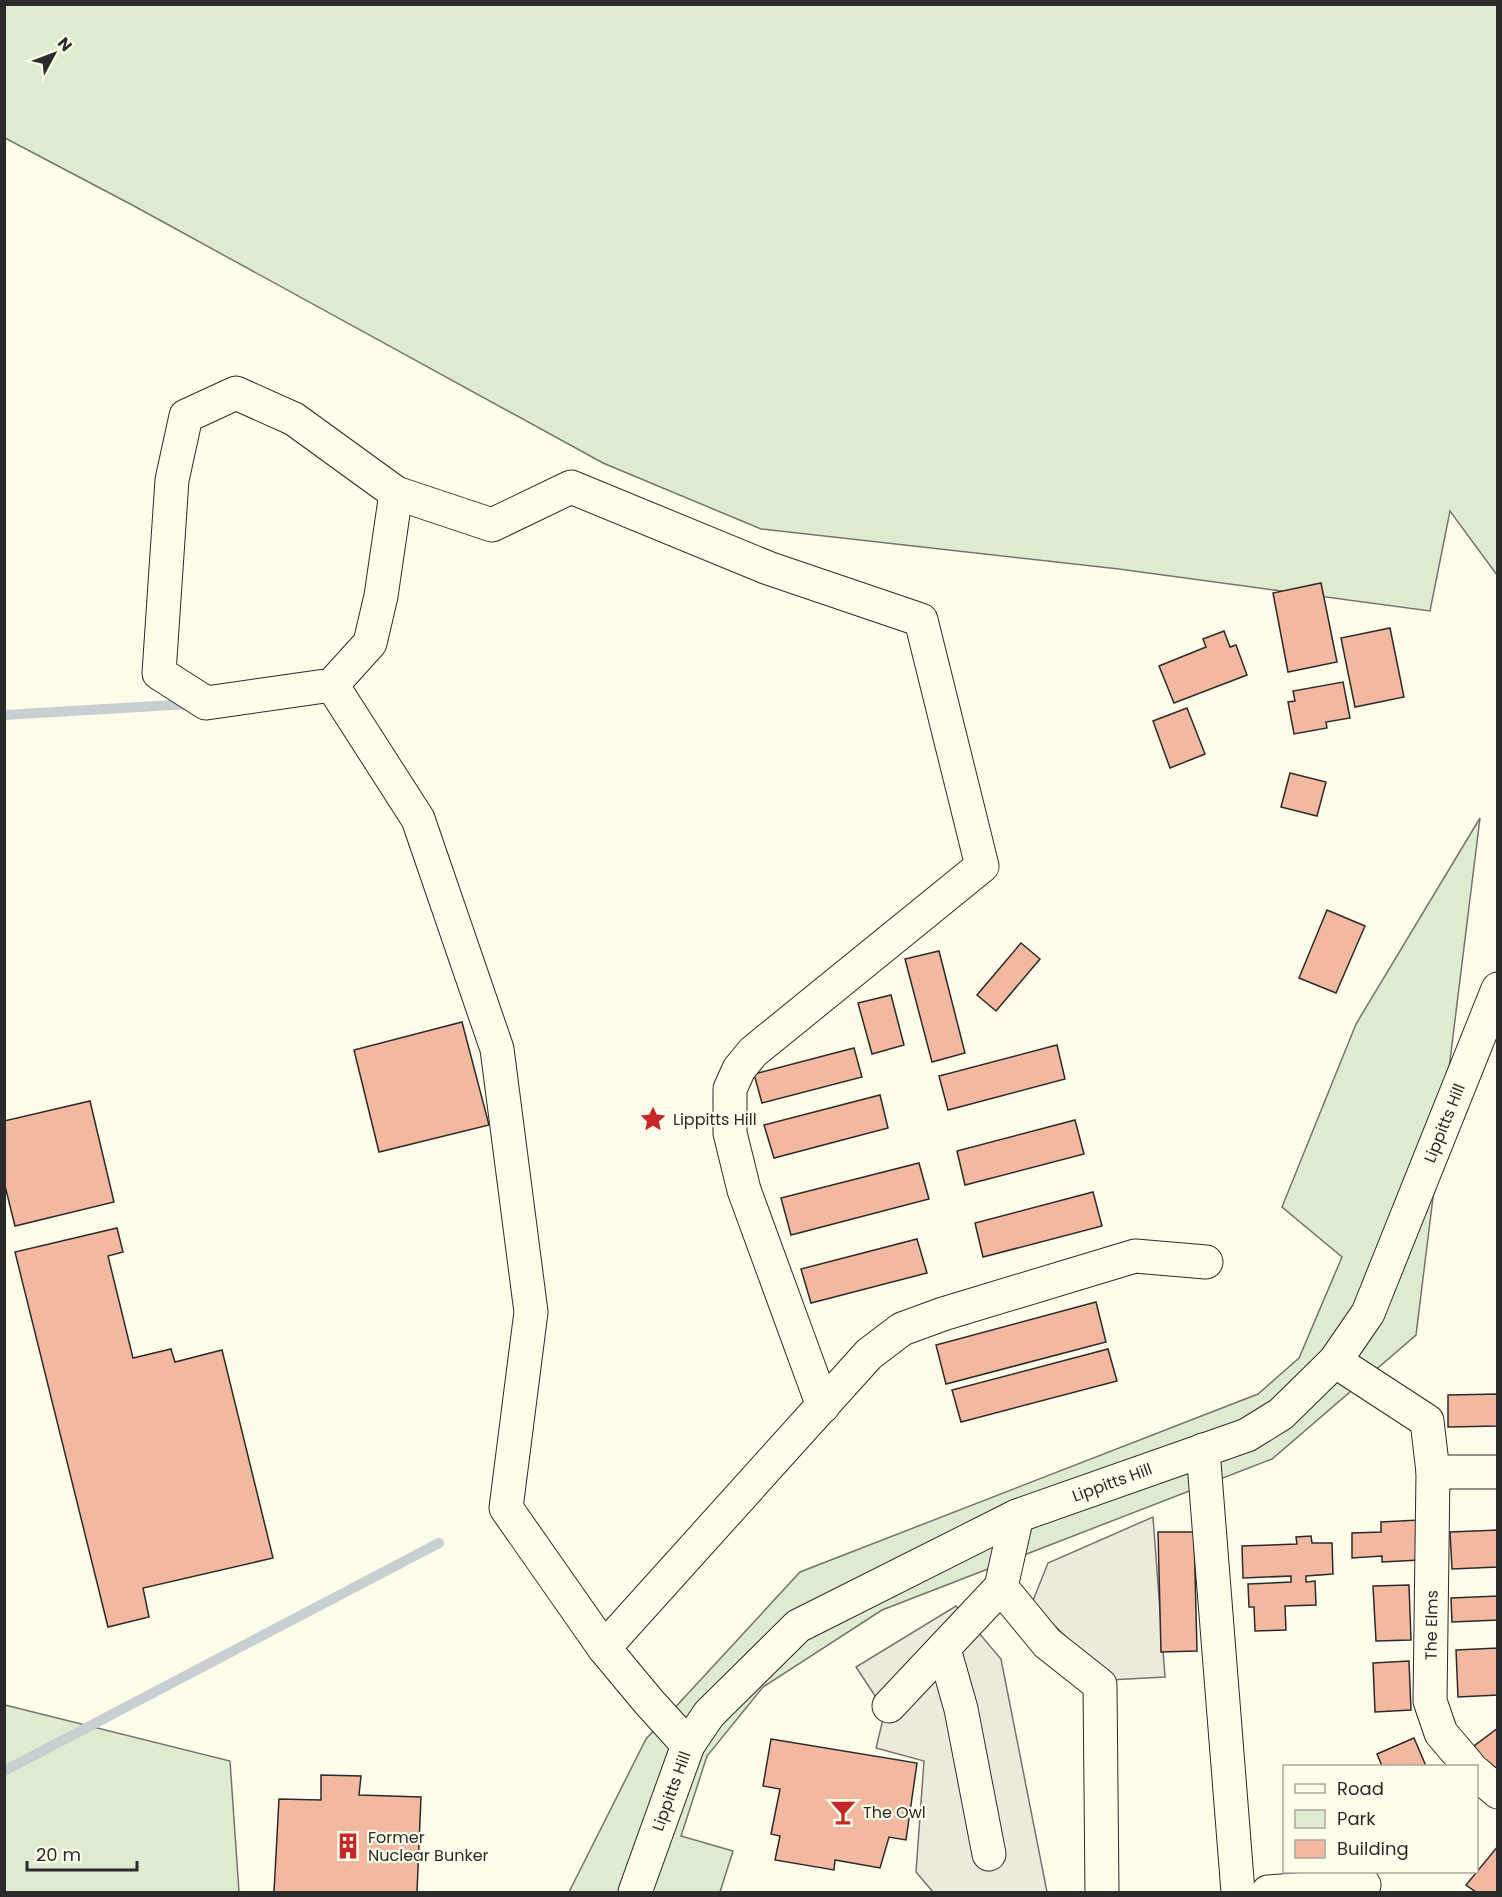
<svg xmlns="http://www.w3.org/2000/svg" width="1502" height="1897" font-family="Poppins,sans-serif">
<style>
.green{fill:#deebd1;stroke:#74746e;stroke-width:1.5}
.parking{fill:#eceadb;stroke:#74746e;stroke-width:1.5}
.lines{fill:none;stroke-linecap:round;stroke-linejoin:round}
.stream{stroke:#c7d0d0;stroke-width:10}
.building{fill:#f2b8a0;stroke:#2b2b2b;stroke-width:1.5}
.minor-casing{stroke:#2b2b2b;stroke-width:35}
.minor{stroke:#fdfbea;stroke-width:33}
.labels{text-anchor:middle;stroke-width:4.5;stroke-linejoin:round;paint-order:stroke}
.poi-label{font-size:16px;fill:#2b2b2b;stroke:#fdfbea;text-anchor:start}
.street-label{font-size:16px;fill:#2b2b2b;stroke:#fdfbea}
</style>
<rect width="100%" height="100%" fill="#fdfbea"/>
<g class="green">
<path d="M4 5H1497V575L1450 511 1430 611 1119 569 761 529 603 463 134 206 5 138Z"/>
<path d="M1480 818 1416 1335 1272 1459 882 1610 763 1687 707 1756 681 1836 733 1851 720 1892H569L646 1739 800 1572 1258 1394 1299 1358 1342 1257 1282 1207 1356 1024Z"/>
<path d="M5 1705 230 1761 239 1892H5Z"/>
</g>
<g class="parking">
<path d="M1153 1517 1165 1677 1109 1680 1032 1603 1048 1563Z"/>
<path d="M956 1606 1001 1659 1047 1892H933L916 1872 924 1761 876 1748 885 1711 856 1667Z"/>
</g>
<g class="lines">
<g class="stream">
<path d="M4 715 190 704"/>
<path d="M4 1771 439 1543"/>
</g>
</g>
<g class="building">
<path d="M1321 583 1337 662 1288 672 1273 593Z"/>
<path d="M1390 628 1404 697 1355 707 1341 638Z"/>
<path d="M1224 631 1230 647 1236 645 1247 675 1174 703 1159 666 1206 647 1203 639Z"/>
<path d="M1343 682 1350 718 1326 722 1327 728 1294 734 1288 702 1295 701 1293 691Z"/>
<path d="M1187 708 1205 754 1170 768 1153 721Z"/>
<path d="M1290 773 1326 782 1317 816 1281 807Z"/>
<path d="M1327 910 1365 926 1336 993 1299 978Z"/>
<path d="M1021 943 1040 959 996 1011 977 995Z"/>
<path d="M939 951 965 1053 932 1062 905 959Z"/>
<path d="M891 995 904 1045 872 1054 858 1003Z"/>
<path d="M462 1022 489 1125 379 1152 354 1050Z"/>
<path d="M1057 1045 1065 1079 948 1110 939 1076Z"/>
<path d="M854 1048 862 1077 762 1103 754 1074Z"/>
<path d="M880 1095 888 1128 774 1158 764 1125Z"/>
<path d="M90 1101 114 1202 15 1226 4 1182V1121Z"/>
<path d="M1075 1120 1084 1154 965 1185 957 1151Z"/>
<path d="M919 1163 929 1199 791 1235 781 1198Z"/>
<path d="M1093 1192 1102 1226 983 1257 975 1223Z"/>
<path d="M117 1228 123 1252 108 1256 133 1358 171 1349 175 1362 222 1350 273 1558 143 1588 149 1617 108 1627 15 1252Z"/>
<path d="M917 1239 927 1273 811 1303 801 1269Z"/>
<path d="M1096 1302 1106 1342 946 1384 936 1345Z"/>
<path d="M1108 1349 1117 1381 961 1422 952 1390Z"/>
<path d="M1498 1394V1426L1448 1427V1395Z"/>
<path d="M1419 1520 1420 1560 1382 1562V1556L1352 1558V1533L1381 1532V1522Z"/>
<path d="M1498 1530V1567L1452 1569 1450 1532Z"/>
<path d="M1158 1532H1194L1197 1651 1161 1652Z"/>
<path d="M1311 1536 1312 1543H1332L1333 1574 1306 1576V1582L1315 1581 1316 1605 1285 1606 1286 1630 1255 1631 1254 1607H1249L1248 1584 1291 1582V1576L1243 1578 1242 1546 1297 1544 1296 1537Z"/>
<path d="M1409 1585 1411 1640 1376 1641 1373 1586Z"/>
<path d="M1498 1596V1620L1452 1622 1451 1598Z"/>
<path d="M1498 1648V1695L1458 1697 1456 1650Z"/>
<path d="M1409 1661 1411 1710 1375 1712 1373 1663Z"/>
<path d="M1498 1728V1766L1492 1770 1474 1746Z"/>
<path d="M1414 1738 1426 1766H1382L1377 1754Z"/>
<path d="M771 1739 917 1763 906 1840 889 1837 880 1868 835 1860 834 1870 775 1860 780 1836 771 1834 780 1789 763 1786Z"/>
<path d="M321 1775 361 1776 359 1795 421 1797 417 1892H274L279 1799 321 1800Z"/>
<path d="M1498 1846V1892H1476L1466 1885Z"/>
</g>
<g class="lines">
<g class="minor-casing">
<g id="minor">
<path d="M396 493 492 525 571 487 768 568 921 620 982 866 753 1052 739 1069 730 1089V1133L744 1190 823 1406"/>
<path d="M332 685 370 643 381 596 396 493 294 419 236 393 186 416 172 480 159 673 206 703 332 685 418 819 497 1049 531 1312 506 1508 604 1648 869 1354 902 1329 943 1314 1135 1256 1206 1262"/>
<path d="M1335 1361 1427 1421 1433 1472H1498"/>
<path d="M1203 1450 1238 1892"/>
<path d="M1433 1472 1430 1701 1441 1733 1469 1766"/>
<path d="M1001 1587 1047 1643 1100 1685 1102 1892"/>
<path d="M604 1648 649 1702 688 1745"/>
<path d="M944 1649 961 1709 989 1854"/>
<path d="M889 1706 1001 1587 1017 1516"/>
<path d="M1476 1773 1498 1792"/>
<path d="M635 1892 688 1745 709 1714 798 1626 1017 1516 1247 1435 1281 1414 1335 1361 1368 1313 1498 989"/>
<path d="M1268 1892 1364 1885"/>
</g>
</g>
<use href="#minor" class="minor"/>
</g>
<defs>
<g id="sight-bare" transform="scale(2.07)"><path d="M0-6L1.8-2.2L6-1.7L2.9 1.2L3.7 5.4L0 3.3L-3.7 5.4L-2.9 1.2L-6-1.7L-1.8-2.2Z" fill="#c62828" stroke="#fdfbea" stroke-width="2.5" paint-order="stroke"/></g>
<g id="bar-bare" transform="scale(2.07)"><path d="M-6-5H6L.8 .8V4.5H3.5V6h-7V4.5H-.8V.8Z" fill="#c62828" stroke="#fdfbea" stroke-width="2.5" paint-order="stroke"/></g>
<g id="building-bare" transform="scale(2.07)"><path d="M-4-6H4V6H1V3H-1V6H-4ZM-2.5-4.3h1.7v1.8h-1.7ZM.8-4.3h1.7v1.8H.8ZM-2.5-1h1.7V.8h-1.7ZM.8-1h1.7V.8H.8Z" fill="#c62828" stroke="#fdfbea" stroke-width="2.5" paint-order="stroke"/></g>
</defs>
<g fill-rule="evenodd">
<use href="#sight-bare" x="653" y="1119"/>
<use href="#bar-bare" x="843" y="1812"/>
<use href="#building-bare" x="348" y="1846"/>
</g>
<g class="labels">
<g class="poi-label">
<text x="673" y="1125">Lippitts Hill</text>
<text x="863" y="1818">The Owl</text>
<text x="368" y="1843">Former<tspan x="368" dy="18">Nuclear Bunker</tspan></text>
</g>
<g class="street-label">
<text transform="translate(1444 1123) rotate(-68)" y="6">Lippitts Hill</text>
<text transform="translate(1112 1482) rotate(-20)" y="6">Lippitts Hill</text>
<text transform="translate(1431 1625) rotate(-89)" y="6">The Elms</text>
<text transform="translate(671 1791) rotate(-70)" y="6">Lippitts Hill</text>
</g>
</g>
<rect width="1502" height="1897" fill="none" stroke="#2b2b2b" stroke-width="12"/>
<rect x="1283" y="1765" width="195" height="108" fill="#fdfbea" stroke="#a9a89e" stroke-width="1.5"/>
<rect x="1295" y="1784" width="30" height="9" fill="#fdfbea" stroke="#a9a89e" stroke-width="1.5"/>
<text x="1337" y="1795" font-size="18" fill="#2b2b2b">Road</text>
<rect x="1295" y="1810" width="30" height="18" fill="#deebd1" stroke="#a9a89e" stroke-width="1.5"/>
<text x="1337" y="1825" font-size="18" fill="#2b2b2b">Park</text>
<rect x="1295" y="1840" width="30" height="18" fill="#f2b8a0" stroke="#a9a89e" stroke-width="1.5"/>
<text x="1337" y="1855" font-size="18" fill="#2b2b2b">Building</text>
<g transform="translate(54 54) rotate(49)" stroke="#fdfbea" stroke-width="4.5" paint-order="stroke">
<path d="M0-4.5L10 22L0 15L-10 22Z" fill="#2b2b2b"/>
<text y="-9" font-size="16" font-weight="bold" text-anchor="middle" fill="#2b2b2b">N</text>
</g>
<path d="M27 1861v9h110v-9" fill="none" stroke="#2b2b2b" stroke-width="3"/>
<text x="36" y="1861" font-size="18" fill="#2b2b2b" stroke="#fdfbea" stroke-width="4.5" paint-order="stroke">20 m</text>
</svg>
